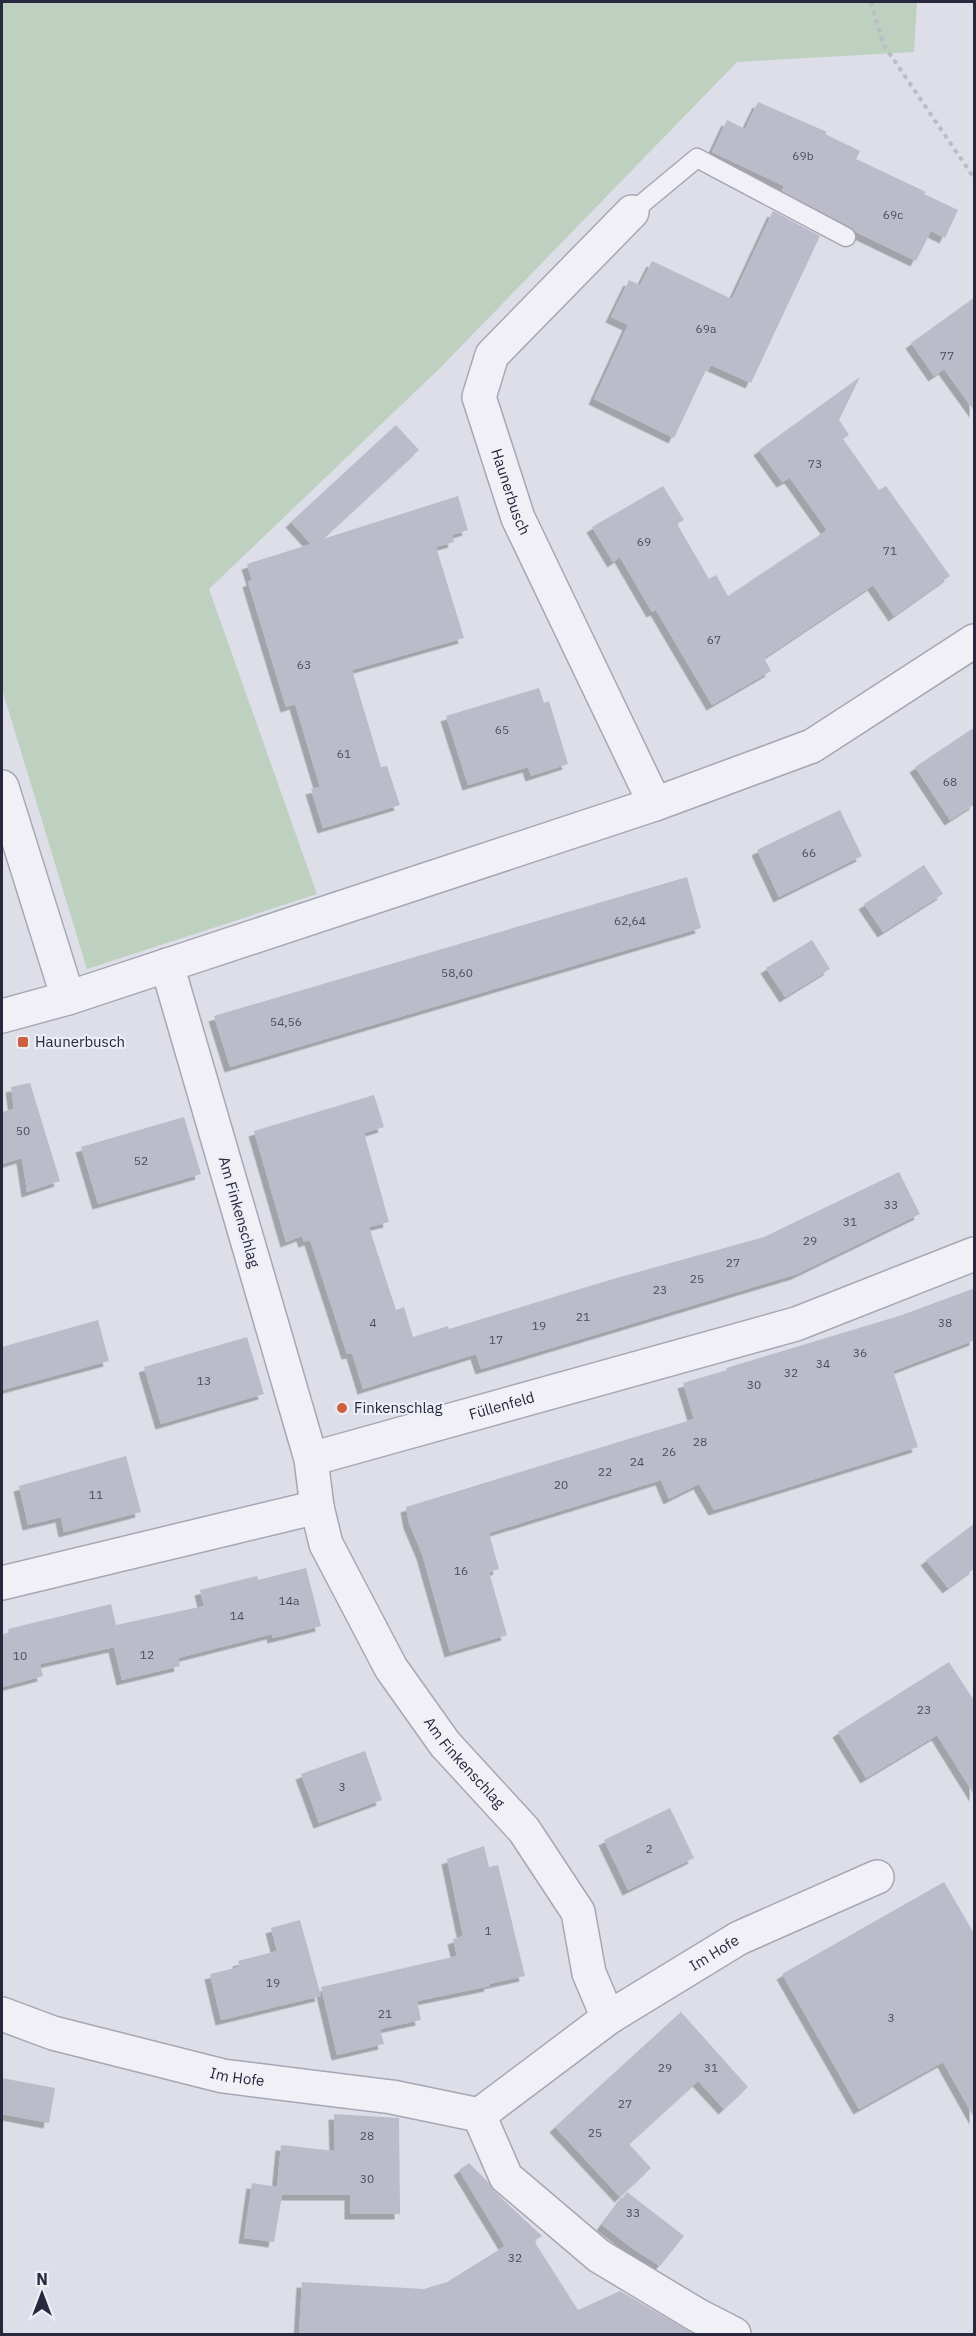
<svg xmlns="http://www.w3.org/2000/svg" width="976" height="2336" font-family="'IBM Plex Sans',sans-serif">
<style>
.green{fill:#bed1c1}
.building{fill:#bbbbca;filter:url(#shadow)}
.lines{fill:none;stroke-linecap:round;stroke-linejoin:round}
.service-casing{stroke:#a6a7b4;stroke-width:21}
.minor-casing{stroke:#a6a7b4;stroke-width:36}
.path{stroke:#bcbcc6;stroke-width:4;stroke-dasharray:4.5 4.5;stroke-linecap:butt}
.service{stroke:#f0f0f6;stroke-width:18}
.minor{stroke:#f0f0f6;stroke-width:33}
.poi-dot{fill:#ce5f41;stroke:#ededf5;stroke-width:2}
.labels{text-anchor:middle;stroke-width:4.5;stroke-linejoin:round;paint-order:stroke}
.number-label{font-size:12px;fill:#4c4c61}
.street-label{font-size:15px;fill:#27273e;stroke:#ededf5}
.poi-label{font-size:15px;fill:#27273e;stroke:#ededf5;text-anchor:start}
</style>
<defs>
<filter id="shadow"><feDropShadow dx="-5.5" dy="5.5" stdDeviation="0" flood-color="#0004"/></filter>
</defs>
<rect width="100%" height="100%" fill="#dddee7"/>
<path class="green" d="M2 2H917L914 52 737 62 440 368 209 589 317 894 87 969 2 689Z"/>
<g class="building">
<path d="M758 102 827 132 825 134 860 151 856 159 926 192 924 194 958 210 945 238 931 231 916 261 856 232 851 227 782 191 784 186 712 152 727 120 745 129Z"/>
<path d="M773 211 820 236 751 383 711 365 708 371 706 370 674 438 594 399 628 325 611 317 629 280 640 285 652 261 732 299Z"/>
<path d="M975 297V412L944 369 934 376 911 343Z"/>
<path d="M860 377 839 420 849 435 843 439 879 490 886 486 950 576 894 616 873 585 764 658 771 671 712 705 656 610 652 612 620 557 613 562 592 527 663 486 684 520 677 524 709 579 716 575 728 596 827 530 790 478 782 482 759 450Z"/>
<path d="M396 425 419 450 323 539 458 496 468 530 452 535 454 542 436 547 464 638 352 670 381 767 387 766 400 805 323 828 311 789 320 787 295 704 286 707 248 582 252 580 247 564 311 544 291 522Z"/>
<path d="M539 688 544 703 549 701 568 764 531 776 528 767 468 785 446 716Z"/>
<path d="M975 727V804L950 820 915 767Z"/>
<path d="M840 810 862 856 779 897 757 850Z"/>
<path d="M924 865 943 894 883 932 864 904Z"/>
<path d="M687 877 701 928 230 1067 214 1016Z"/>
<path d="M812 940 830 969 785 997 766 968Z"/>
<path d="M30 1083 60 1181 27 1192 22 1158 2 1164V1112L14 1109 11 1087Z"/>
<path d="M374 1095 384 1127 364 1133 389 1222 369 1227 396 1310 404 1307 413 1337 448 1326 449 1329 613 1279 764 1237 899 1172 920 1214 797 1274 481 1369 476 1354 363 1389 352 1353 347 1354 310 1240 304 1242 302 1236 286 1242 254 1131Z"/>
<path d="M184 1117 201 1174 98 1204 81 1147Z"/>
<path d="M975 1288V1340L893 1371 918 1447 714 1510 699 1484 669 1499 661 1480 489 1533 499 1569 489 1572 507 1635 450 1652 422 1554 409 1523 406 1507 694 1419 683 1383 727 1370 726 1368 902 1315Z"/>
<path d="M98 1320 109 1361 2 1390V1347Z"/>
<path d="M247 1337 264 1394 161 1424 144 1367Z"/>
<path d="M126 1456 141 1512 64 1532 61 1517 28 1525 19 1486Z"/>
<path d="M975 1523V1568L948 1588 926 1560Z"/>
<path d="M306 1568 321 1626 273 1638 272 1634 178 1658 180 1666 122 1680 114 1647 40 1664 43 1676 2 1687V1635L9 1634 8 1629 111 1604 116 1625 204 1606 200 1590 257 1576 258 1580Z"/>
<path d="M949 1662 975 1702V1796L937 1735 866 1778 838 1732Z"/>
<path d="M365 1751 382 1800 319 1823 301 1774Z"/>
<path d="M670 1808 694 1858 628 1890 604 1840Z"/>
<path d="M484 1846 489 1867 498 1865 525 1976 489 1984 490 1986 417 2001 421 2020 380 2029 384 2044 337 2055 321 1987 457 1956 453 1939 463 1936 447 1859Z"/>
<path d="M944 1882 975 1935V2119L943 2062 859 2109 782 1974Z"/>
<path d="M300 1920 321 1996 221 2020 210 1974 239 1967 238 1961 277 1951 271 1928Z"/>
<path d="M681 2012 748 2087 724 2109 698 2081 629 2144 651 2168 620 2197 555 2127Z"/>
<path d="M2 2078 55 2088 49 2123 2 2114Z"/>
<path d="M334 2114 399 2118 400 2214H350V2195H282L274 2242 244 2238 252 2183 277 2187 281 2145 335 2151Z"/>
<path d="M469 2163 487 2181 494 2191 542 2236 534 2241 578 2310 620 2291 694 2334H299L302 2282 424 2289 447 2282 505 2246 459 2170Z"/>
<path d="M627 2192 684 2236 660 2266 632 2248 602 2225Z"/>
</g>
<g class="lines">
<g class="service-casing">
<path id="service" d="M632 212 697 158 846 237"/>
</g>
<g class="minor-casing">
<g id="minor">
<path id="s1" d="M632 212 492 355 479 397 518 518 655 804"/>
<path d="M2 787 68 998"/>
<path d="M2 1016 68 998 655 804 812 746 974 641"/>
<path id="s2" d="M311 1459 796 1324 974 1254"/>
<path id="s3" d="M317 1507 326 1544 391 1668 445 1744 524 1830 578 1912 589 1973 608 2018"/>
<path d="M2 1583 317 1507 311 1459 167 965"/>
<path id="s4" d="M2 2014 53 2033 223 2076 392 2097 479 2115 506 2177 599 2256 697 2315 734 2334"/>
<path id="s5" d="M479 2115 608 2018 739 1938 877 1877"/>
</g>
</g>
<path class="path" d="M871 2 883 44 974 178"/>
<use href="#service" class="service"/>
<use href="#minor" class="minor"/>
</g>
<g class="poi-dot">
<rect x="17" y="1036" width="12" height="12" rx="3"/>
<circle cx="342" cy="1408" r="6"/>
</g>
<g class="labels">
<g class="number-label">
<text x="803" y="160">69b</text>
<text x="893" y="219">69c</text>
<text x="706" y="333">69a</text>
<text x="947" y="360">77</text>
<text x="815" y="468">73</text>
<text x="644" y="546">69</text>
<text x="890" y="555">71</text>
<text x="714" y="644">67</text>
<text x="304" y="669">63</text>
<text x="502" y="734">65</text>
<text x="344" y="758">61</text>
<text x="950" y="786">68</text>
<text x="809" y="857">66</text>
<text x="630" y="925">62,64</text>
<text x="457" y="977">58,60</text>
<text x="286" y="1026">54,56</text>
<text x="23" y="1135">50</text>
<text x="141" y="1165">52</text>
<text x="891" y="1209">33</text>
<text x="850" y="1226">31</text>
<text x="810" y="1245">29</text>
<text x="733" y="1267">27</text>
<text x="697" y="1283">25</text>
<text x="660" y="1294">23</text>
<text x="583" y="1321">21</text>
<text x="373" y="1327">4</text>
<text x="945" y="1327">38</text>
<text x="539" y="1330">19</text>
<text x="496" y="1344">17</text>
<text x="860" y="1357">36</text>
<text x="823" y="1368">34</text>
<text x="791" y="1377">32</text>
<text x="204" y="1385">13</text>
<text x="754" y="1389">30</text>
<text x="700" y="1446">28</text>
<text x="669" y="1456">26</text>
<text x="637" y="1466">24</text>
<text x="605" y="1476">22</text>
<text x="561" y="1489">20</text>
<text x="96" y="1499">11</text>
<text x="461" y="1575">16</text>
<text x="289" y="1605">14a</text>
<text x="237" y="1620">14</text>
<text x="147" y="1659">12</text>
<text x="20" y="1660">10</text>
<text x="924" y="1714">23</text>
<text x="342" y="1791">3</text>
<text x="649" y="1853">2</text>
<text x="488" y="1935">1</text>
<text x="273" y="1987">19</text>
<text x="385" y="2018">21</text>
<text x="891" y="2022">3</text>
<text x="665" y="2072">29</text>
<text x="711" y="2072">31</text>
<text x="625" y="2108">27</text>
<text x="595" y="2137">25</text>
<text x="367" y="2140">28</text>
<text x="367" y="2183">30</text>
<text x="633" y="2217">33</text>
<text x="515" y="2262">32</text>
</g>
<g class="street-label">
<text dy="5" stroke="none"><textPath href="#s1" startOffset="344">Haunerbusch</textPath></text>
<text transform="translate(239 1212) rotate(74)" y="5">Am Finkenschlag</text>
<text dy="5" stroke="none"><textPath href="#s2" startOffset="198">Füllenfeld</textPath></text>
<text dy="5" stroke="none"><textPath href="#s3" startOffset="298">Am Finkenschlag</textPath></text>
<text dy="5" stroke="none"><textPath href="#s5" startOffset="286">Im Hofe</textPath></text>
<text dy="5" stroke="none"><textPath href="#s4" startOffset="244">Im Hofe</textPath></text>
</g>
<g class="poi-label">
<text x="35" y="1047">Haunerbusch</text>
<text x="354" y="1413">Finkenschlag</text>
</g>
</g>
<rect width="976" height="2336" fill="none" stroke="#27273e" stroke-width="6"/>
<g transform="translate(42 2294)" stroke="#ededf5" stroke-width="4.5" paint-order="stroke">
<path d="M0-4.5L10 22L0 15L-10 22Z" fill="#27273e"/>
<text y="-9" font-size="16" font-weight="bold" text-anchor="middle" fill="#27273e">N</text>
</g>
</svg>
